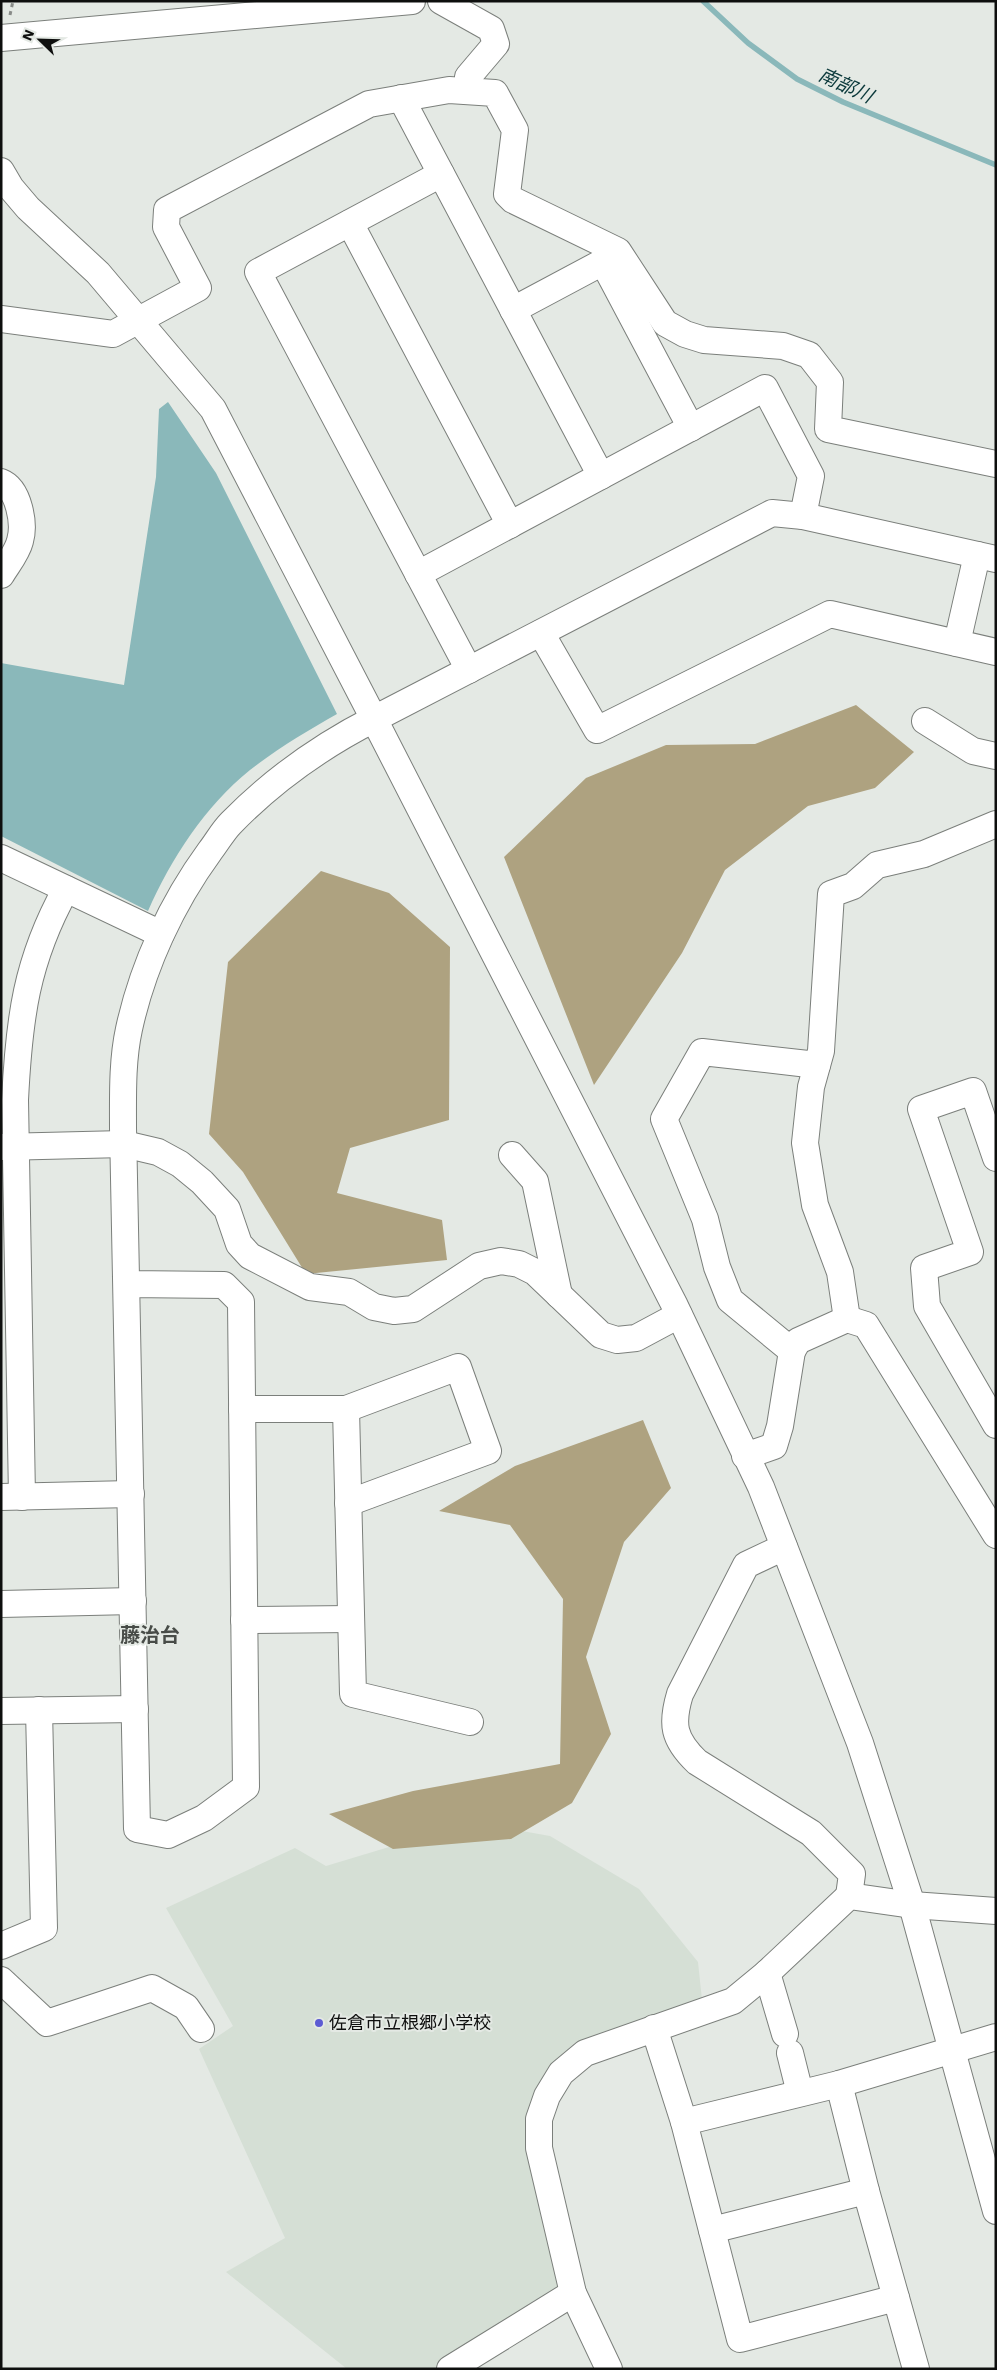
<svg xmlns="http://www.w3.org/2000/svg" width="997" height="2370" font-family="'Work Sans','Noto Sans JP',sans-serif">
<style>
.built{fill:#d5dfd5}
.forest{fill:#aea280}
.water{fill:#8ab8ba}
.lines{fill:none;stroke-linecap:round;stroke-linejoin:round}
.stream{stroke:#8ab8ba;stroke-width:5.5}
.minor-casing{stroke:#7b7f7b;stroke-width:28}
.path{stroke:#888b88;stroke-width:3;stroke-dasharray:4 4;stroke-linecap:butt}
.minor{stroke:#fff;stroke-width:26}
.poi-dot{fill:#5c5bd3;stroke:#e4e9e4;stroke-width:2}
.labels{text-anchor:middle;stroke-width:4;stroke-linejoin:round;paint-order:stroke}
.poi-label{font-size:18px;fill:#0e0f0e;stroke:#e4e9e4;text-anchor:start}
.water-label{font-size:19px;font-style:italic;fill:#0b393b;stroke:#e4e9e4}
.quarter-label{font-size:20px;font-weight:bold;fill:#484c48;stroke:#e4e9e4}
</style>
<rect width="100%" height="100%" fill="#e4e9e4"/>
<path class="built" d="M472 1822 550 1836 639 1889 698 1962 702 2000 549 2071 532 2159 558 2289 442 2369H347L226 2272 285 2238 199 2049 233 2026 166 1908 295 1848 326 1866Z"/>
<g class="forest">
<path d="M856 705 914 752 875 788 808 806 725 870 682 953 594 1085 504 857 586 778 666 745 755 744Z"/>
<path d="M321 871 389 893 450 947 449 1120 350 1148 337 1193 442 1220 447 1260 306 1274 243 1172 209 1134 228 962Z"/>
<path d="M643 1420 671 1488 624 1542 586 1657 611 1734 572 1803 511 1839 393 1849 329 1814 413 1791 560 1764 563 1599 510 1525 439 1511 515 1466Z"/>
</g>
<path class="water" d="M168 402 216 473 337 714C307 731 277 749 250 770 205 806 171 859 148 911L1 836V663L124 685 156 477 159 409Z"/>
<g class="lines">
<path class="stream" d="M703 1 748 43 797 79 843 102 996 165"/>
<g class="minor-casing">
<g id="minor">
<path d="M441 1 491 29 496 44 468 77 467 91"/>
<path d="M1 38 412 1"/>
<path d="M401 98 601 476"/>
<path d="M1 171 11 188 28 208 98 273 213 409 374 719 772 513 803 516 996 559"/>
<path d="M441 174 258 272 469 670"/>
<path d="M350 223 510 525"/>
<path d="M513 310 603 262 691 428"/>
<path d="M1 319 113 334 198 288 166 227 167 210 369 104 449 90 495 93 515 130 507 194 513 200 618 251 665 323 685 334 704 340 783 346 809 355 830 382 828 429 996 464"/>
<path d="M1 482C19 489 25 524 20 541 17 553 7 565 1 575"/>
<path d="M418 574 765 388 811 476 803 516"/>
<path d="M541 633 597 730 830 614 996 652"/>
<path d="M957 643 977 555"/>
<path d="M925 721 973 751 996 756"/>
<path d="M1 858 161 934"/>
<path d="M1 1147 124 1144 158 1152 180 1164 202 1182 227 1209 239 1244 250 1256 310 1287 349 1292 374 1307 394 1311 413 1309 479 1266 501 1261 519 1264 535 1272 601 1335 617 1340 636 1338 679 1315"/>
<path d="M512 1155 535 1181 559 1295"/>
<path d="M996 1158 973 1091 921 1109 970 1252 924 1268 927 1306 996 1425"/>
<path d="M127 1284 224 1285 241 1302 246 1787 204 1818 168 1835 137 1829 123 1128C123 1095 122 1061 129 1029 143 965 172 903 210 851 217 842 223 831 231 823 272 781 321 746 374 719L675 1306 761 1487 860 1743 912 1905 996 2211"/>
<path d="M847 1319 840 1272 815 1205 805 1143 811 1087 821 1051 831 894 853 886 877 865 924 854 996 824"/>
<path d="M792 1351 798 1341 847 1319 866 1325 996 1535"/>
<path d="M242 1409H346L458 1367 488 1451 348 1503"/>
<path d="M346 1409 353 1694 470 1722"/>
<path d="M745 1456 774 1446 780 1426 792 1351 730 1300 717 1267 705 1219 664 1119 702 1052 817 1065"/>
<path d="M1 1497 131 1494"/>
<path d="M22 1497 15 1100C19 1019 26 961 66 889"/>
<path d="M784 1547 746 1565 680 1694C671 1724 673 1739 697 1762L811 1833 852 1874 849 1896"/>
<path d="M1 1604 133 1601"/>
<path d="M244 1620 351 1619"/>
<path d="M1 1711 135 1709"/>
<path d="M1 1946 44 1928 39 1710"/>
<path d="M767 1973 785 2034"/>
<path d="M1 1980 47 2023 152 1988 186 2007 201 2029"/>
<path d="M654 2028 684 2122 740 2339 896 2298"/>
<path d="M790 2053 800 2093"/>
<path d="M839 2084 866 2191 916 2369"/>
<path d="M684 2122 839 2084 996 2037"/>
<path d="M712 2230 866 2191"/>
<path d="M450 2369 573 2293"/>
<path d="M609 2369 573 2293 539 2148V2119L547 2096 561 2073 585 2053 733 2001 767 1973 849 1896 912 1905 996 1911"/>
</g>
</g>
<g class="path">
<path d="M10 15 13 1"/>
<path d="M1 2159H2"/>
</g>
<use href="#minor" class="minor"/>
</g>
<circle class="poi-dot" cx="319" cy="2023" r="5"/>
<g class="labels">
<g class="poi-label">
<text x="329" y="2029">佐倉市立根郷小学校</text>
</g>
<g class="water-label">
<text transform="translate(846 85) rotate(25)" y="7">南部川</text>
</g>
<g class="quarter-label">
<text x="150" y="1642">藤治台</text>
</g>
</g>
<rect width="997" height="2370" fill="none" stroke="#0e0f0e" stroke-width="5"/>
<g transform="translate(40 40) rotate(293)" stroke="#e4e9e4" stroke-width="4" paint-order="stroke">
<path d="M0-4L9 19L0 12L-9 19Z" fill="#0e0f0e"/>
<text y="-8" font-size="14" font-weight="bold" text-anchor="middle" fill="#0e0f0e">N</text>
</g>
</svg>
